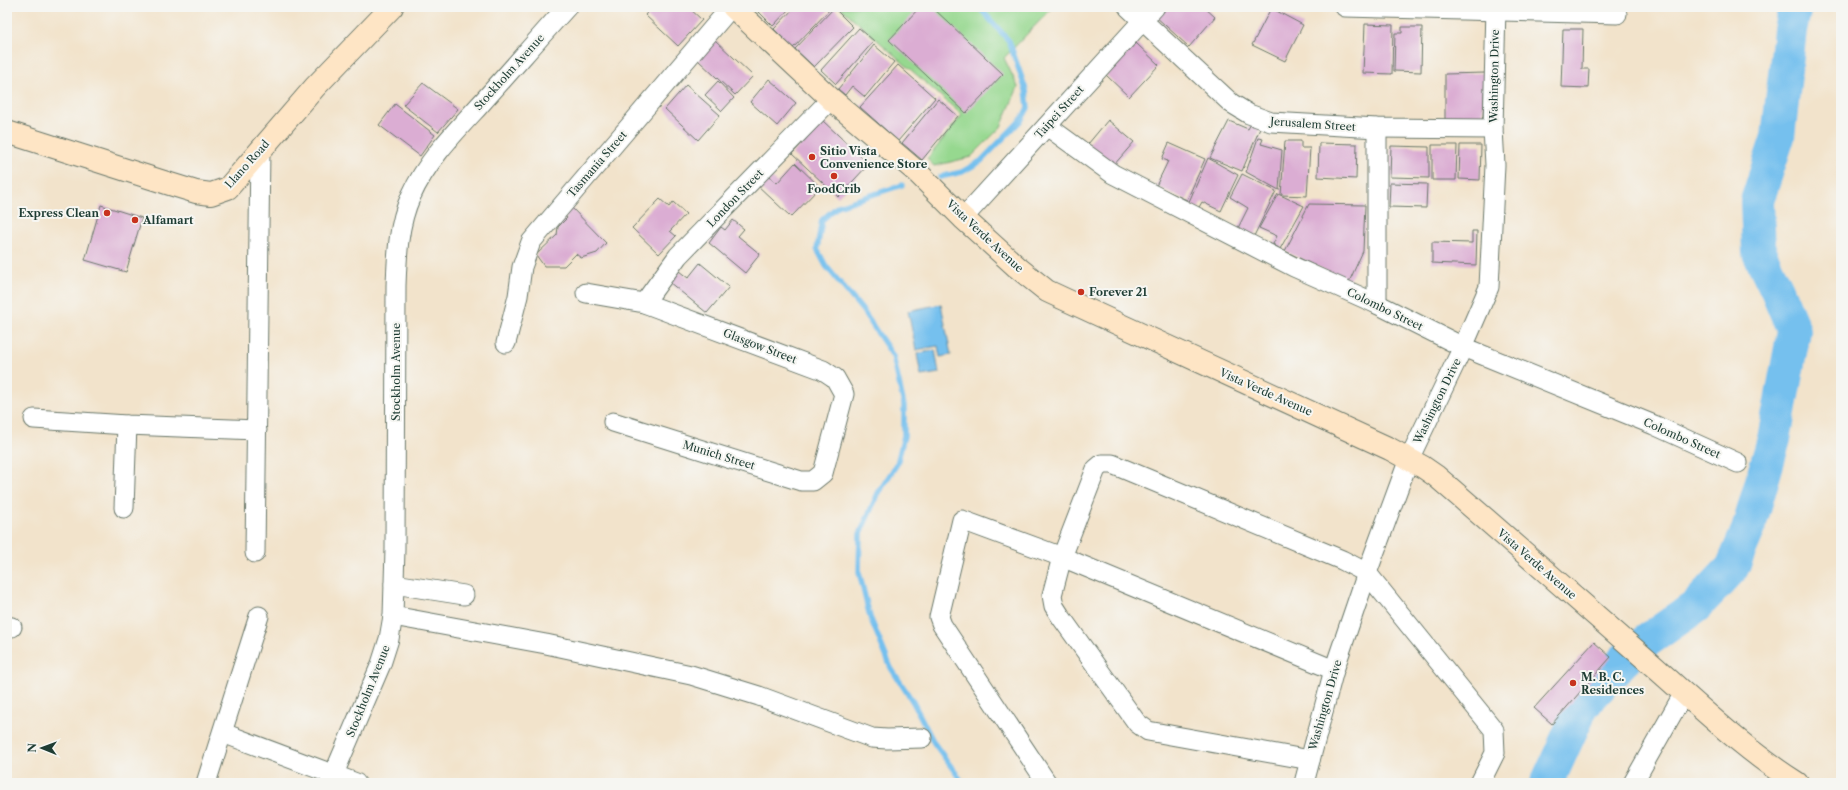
<svg xmlns="http://www.w3.org/2000/svg" width="1848" height="790" font-family="'Libre Caslon Text',serif">
<style>
.green{fill:#96d88f;stroke:#5a8a62}
.water{fill:#74c0ee;stroke:#4a7e91}
.lines{fill:none;stroke-linecap:round;stroke-linejoin:round}
.stream{stroke:#74c0ee;stroke-width:5.5}
.river{stroke:#74c0ee;stroke-width:34}
.building{fill:#dbadd3}
.street-casing{stroke:#697769;stroke-width:21}
.secondary-casing{stroke:#697769;stroke-width:24}
.street{stroke:#fff;stroke-width:19}
.secondary{stroke:#fee5c5;stroke-width:22}
.poi-dot{fill:#c8321e;stroke:#f6f6f2;stroke-width:1.5}
.labels{text-anchor:middle;stroke-width:4;stroke-linejoin:round;paint-order:stroke}
.street-label{font-size:11px;fill:#1f3d34;stroke:#f6f6f2}
.poi-label{font-size:11px;font-weight:bold;fill:#1f3d34;stroke:#f6f6f2;text-anchor:start}
</style>
<rect width="100%" height="100%" fill="#f6f6f2"/>
<filter id="ink" filterUnits="userSpaceOnUse"><feTurbulence type="fractalNoise" baseFrequency=".025" numOctaves="2"/><feDisplacementMap in="SourceGraphic" scale="8" xChannelSelector="R" yChannelSelector="G"/><feConvolveMatrix kernelMatrix="1 2 1 2 8 2 1 2 1" color-interpolation-filters="sRGB"/></filter>
<filter id="wash" filterUnits="userSpaceOnUse"><feTurbulence type="fractalNoise" baseFrequency=".012" numOctaves="4" result="noise"/><feDisplacementMap in="SourceGraphic" scale="16" xChannelSelector="R" yChannelSelector="G"/><feGaussianBlur stdDeviation="0.9" result="paint"/><feColorMatrix in="noise" values="0 0 0 0 0 0 0 0 0 0 0 0 0 0 0 0 0 1.4 0 .05"/><feComposite in="paint" operator="in"/></filter>
<g filter="url(#wash)">
<rect width="100%" height="100%" fill="#f2e3cb"/>
<path class="green" d="M840 7H1053L1004 58 1018 87 1001 127 971 157 934 166 927 159 962 115Z"/>
<g class="water">
<path d="M941 304 951 355 940 357 938 346 916 350 908 311Z"/>
<path d="M935 350 939 373 921 376 917 354Z"/>
</g>
<g class="lines">
<g class="stream">
<path d="M940 177 962 172 981 161 1022 119 1028 108 1026 90 1009 41 979 7"/>
<path d="M902 185 838 206 822 220 817 249 826 266 863 311 893 356 904 405V436L897 464 878 493 860 534 859 572 870 617 891 668 913 702 934 743 963 783"/>
</g>
<g class="river">
<path d="M1638 647 1695 607 1732 568 1748 530 1774 439 1794 331 1777 290 1759 253 1757 201 1778 137 1790 30 1795 7"/>
<path d="M1547 783 1582 706 1625 659"/>
</g>
</g>
<g id="blocks">
<g class="building">
<path d="M652 7H688L702 20 678 46 645 15Z"/>
<path d="M754 7H791L773 26Z"/>
<path d="M795 7H832L793 48 774 29Z"/>
<path d="M920 7H932L1003 74 966 113 889 40Z"/>
<path d="M1161 7H1204L1215 17 1189 47 1154 15Z"/>
<path d="M834 8 853 27 814 67 795 49Z"/>
<path d="M1271 8 1303 25 1285 61 1252 45Z"/>
<path d="M1365 24 1393 25 1392 74 1363 73Z"/>
<path d="M1402 27H1422L1421 72 1394 71 1395 33H1402Z"/>
<path d="M859 28 874 41 836 84 821 70Z"/>
<path d="M1563 29H1583L1582 69H1589L1588 88 1561 87Z"/>
<path d="M715 40 753 76 735 95 698 60Z"/>
<path d="M1136 43 1159 65 1129 97 1106 75Z"/>
<path d="M874 45 894 62 865 97 852 86 845 95 838 89Z"/>
<path d="M898 65 935 98 898 141 860 107Z"/>
<path d="M1485 73 1483 116 1482 120 1445 121V74Z"/>
<path d="M769 79 796 103 777 126 750 102Z"/>
<path d="M718 81 734 98 722 111 705 95Z"/>
<path d="M423 83 458 109 438 132 403 105Z"/>
<path d="M686 85 720 115 698 140 665 109Z"/>
<path d="M938 99 958 116 922 160 902 143Z"/>
<path d="M395 104 435 135 420 156 379 125Z"/>
<path d="M1108 120 1134 142 1113 166 1088 144Z"/>
<path d="M823 121 869 164 838 197 792 154Z"/>
<path d="M1229 121 1248 129 1252 122 1261 126 1242 171 1210 158Z"/>
<path d="M1258 138 1263 139 1261 144 1282 150 1279 190 1246 172Z"/>
<path d="M1285 141H1301V148H1310L1307 196 1281 195Z"/>
<path d="M1169 143 1205 159 1187 200 1156 186 1168 161 1162 159Z"/>
<path d="M1319 143 1357 144 1356 179 1318 177Z"/>
<path d="M1432 145H1457L1456 180H1432Z"/>
<path d="M1460 145H1481L1480 180 1459 179Z"/>
<path d="M1391 146 1429 147V178L1390 177Z"/>
<path d="M1208 158 1238 175 1221 211 1202 202 1198 209 1188 204Z"/>
<path d="M795 163 820 187 791 217 756 184 766 173 777 183Z"/>
<path d="M1242 174 1276 191 1254 236 1238 228 1248 208 1230 197Z"/>
<path d="M1390 183 1427 184 1426 208 1389 207Z"/>
<path d="M1278 194 1304 206 1280 249 1273 244 1277 236 1259 228Z"/>
<path d="M660 199 669 207 673 202 686 214 670 231 676 236 659 254 632 228Z"/>
<path d="M568 204 606 243 597 253 581 258 576 254 564 266H544L536 255 557 235 558 227 567 218 561 211Z"/>
<path d="M1309 204 1365 205 1363 251 1349 282 1285 251Z"/>
<path d="M101 205 142 218 126 272 85 260Z"/>
<path d="M733 220 744 229 738 236 760 254 745 273 709 243 721 227 725 230Z"/>
<path d="M1472 231H1477L1476 265 1432 263V242L1472 243Z"/>
<path d="M700 263 729 287 707 313 669 282 679 271 688 278Z"/>
<path d="M1594 642 1611 657 1552 724 1534 708Z"/>
</g>
</g>
</g>
<g filter="url(#ink)">
<use href="#blocks" fill-opacity="0" stroke="#697769" stroke-width="1"/>
<g class="lines">
<g class="street-casing">
<g id="street">
<path d="M1128 7 1231 103 1249 114 1271 122 1377 128 1493 129"/>
<path d="M1345 7 1617 14"/>
<path d="M1047 126 1113 174 1294 267 1377 304 1463 347 1654 425 1738 463"/>
<path d="M1377 128V304"/>
<path d="M963 218 1155 7"/>
<path d="M586 293 644 303 823 370 835 378 844 394 823 473 813 481H801L613 422"/>
<path d="M644 303 678 256 831 99"/>
<path d="M506 343 518 296 522 267 531 242 731 7"/>
<path d="M34 419 127 425 257 430"/>
<path d="M124 508 127 425"/>
<path d="M255 553 260 149"/>
<path d="M394 584 464 595"/>
<path d="M393 616 546 644 691 675 759 696 872 738 887 739 922 738"/>
<path d="M7 626 12 627"/>
<path d="M223 733 356 783"/>
<path d="M1310 760 1148 731 1137 723 1061 617 1054 606 1052 595 1062 557 1096 469 1102 464H1112L1342 560 1367 573 1494 730 1495 753 1480 783"/>
<path d="M206 783 259 616"/>
<path d="M330 783 381 664 389 639 393 616 395 549 396 286C397 256 398 224 411 196 426 162 453 134 478 107 508 74 537 40 567 7"/>
<path d="M1047 783 942 625 939 617 962 520 1062 557 1334 670"/>
<path d="M1304 783 1334 670 1367 573 1409 459 1463 347 1489 287 1495 165 1493 129 1496 7"/>
<path d="M1633 783 1684 693"/>
</g>
</g>
<g class="secondary-casing">
<g id="secondary">
<path d="M733 7 831 99 917 172 963 218 1017 267 1047 291 1062 298 1390 449 1423 467 1436 476C1508 538 1579 601 1650 663 1698 705 1743 749 1797 783"/>
<path d="M7 132 170 184 196 192 211 194 228 188 315 87 392 7"/>
</g>
</g>
<use href="#street" class="street"/>
<use href="#secondary" class="secondary"/>
</g>
</g>
<g class="poi-dot">
<circle cx="812" cy="157" r="4"/>
<circle cx="834" cy="176" r="4"/>
<circle cx="107" cy="213" r="4"/>
<circle cx="135" cy="220" r="4"/>
<circle cx="1081" cy="292" r="4"/>
<circle cx="1573" cy="683" r="4"/>
</g>
<g class="labels">
<g class="street-label">
<text transform="translate(509 72) rotate(-48)" y="4">Stockholm Avenue</text>
<text transform="translate(1494 76) rotate(-89)" y="4">Washington Drive</text>
<text transform="translate(1059 112) rotate(-48)" y="4">Taipei Street</text>
<text transform="translate(1313 124) rotate(4)" y="4">Jerusalem Street</text>
<text transform="translate(247 164) rotate(-48)" y="4">Llano Road</text>
<text transform="translate(597 164) rotate(-49)" y="4">Tasmania Street</text>
<text transform="translate(735 198) rotate(-46)" y="4">London Street</text>
<text transform="translate(985 236) rotate(43)" y="4">Vista Verde Avenue</text>
<text transform="translate(1385 309) rotate(26)" y="4">Colombo Street</text>
<text transform="translate(760 346) rotate(21)" y="4">Glasgow Street</text>
<text transform="translate(396 372) rotate(-90)" y="4">Stockholm Avenue</text>
<text transform="translate(1266 392) rotate(24)" y="4">Vista Verde Avenue</text>
<text transform="translate(1437 401) rotate(-64)" y="4">Washington Drive</text>
<text transform="translate(1682 438) rotate(24)" y="4">Colombo Street</text>
<text transform="translate(719 455) rotate(17)" y="4">Munich Street</text>
<text transform="translate(1537 564) rotate(41)" y="4">Vista Verde Avenue</text>
<text transform="translate(368 691) rotate(-68)" y="4">Stockholm Avenue</text>
<text transform="translate(1325 705) rotate(-74)" y="4">Washington Drive</text>
</g>
<g class="poi-label">
<text x="820" y="155">Sitio Vista<tspan x="820" dy="13">Convenience Store</tspan></text>
<text x="834" y="193" text-anchor="middle">FoodCrib</text>
<text x="99" y="217" text-anchor="end">Express Clean</text>
<text x="143" y="224">Alfamart</text>
<text x="1089" y="296">Forever 21</text>
<text x="1581" y="681">M. B. C.<tspan x="1581" dy="13">Residences</tspan></text>
</g>
</g>
<rect width="1848" height="790" fill="none" stroke="#f6f6f2" stroke-width="24"/>
<g transform="translate(42 748) rotate(271)" stroke="#f6f6f2" stroke-width="3" paint-order="stroke">
<path d="M0-3L7 15L0 10L-7 15Z" fill="#1f3d34"/>
<text y="-6" font-size="11" font-weight="bold" text-anchor="middle" fill="#1f3d34">N</text>
</g>
</svg>
